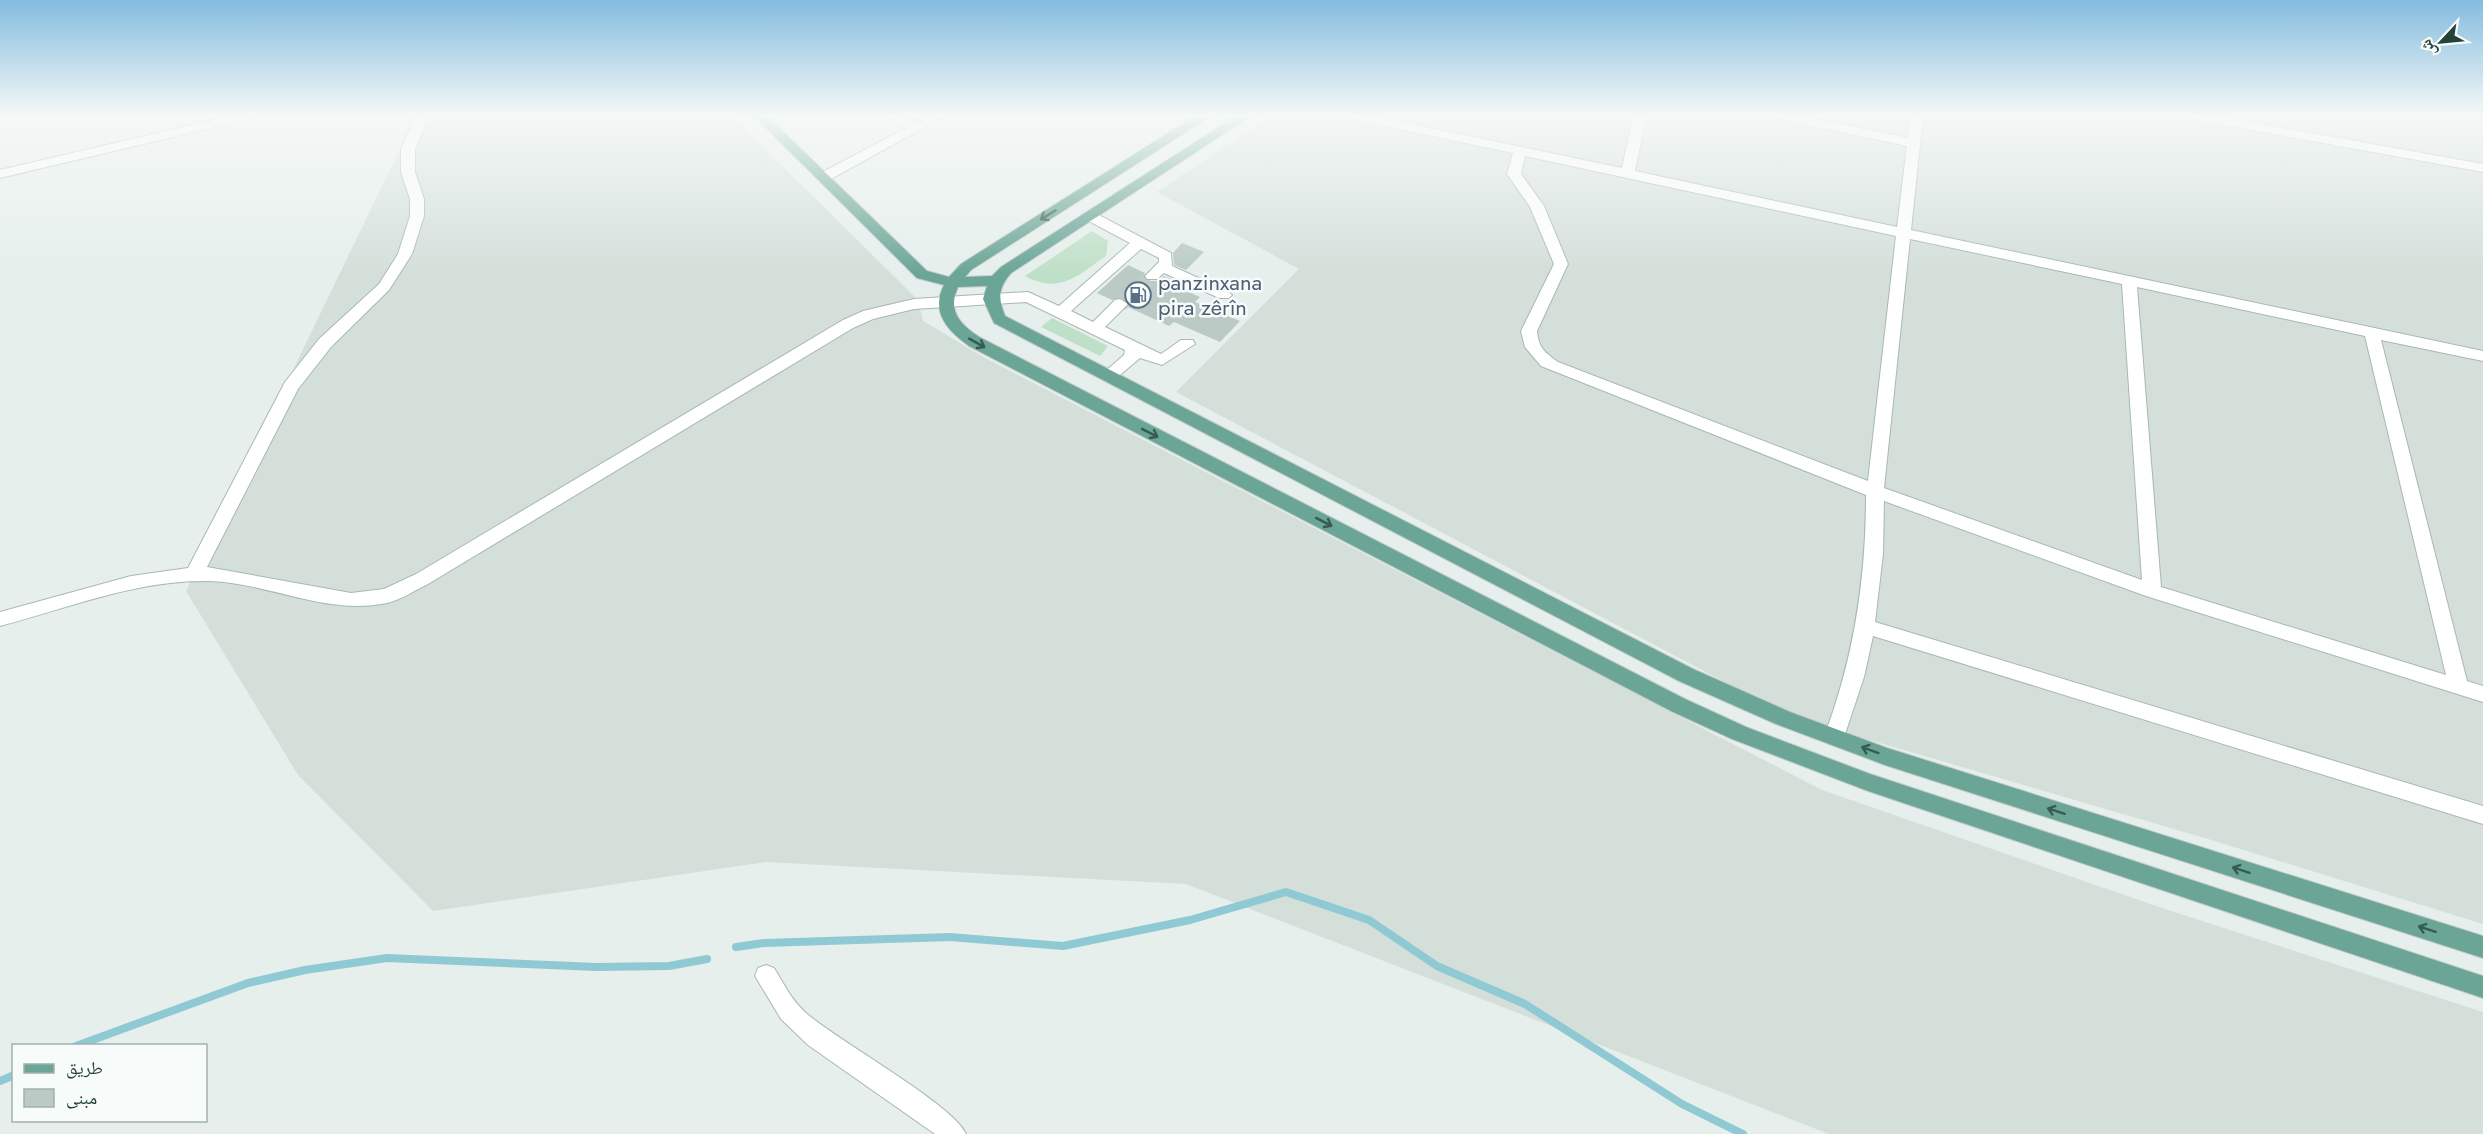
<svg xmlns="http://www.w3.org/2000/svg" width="2483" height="1134" font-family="Jost,'Noto Naskh Arabic',sans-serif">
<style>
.built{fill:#d4dfda}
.green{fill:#bfe0c8}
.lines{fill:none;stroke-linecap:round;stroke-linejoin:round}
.stream{stroke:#8ec9d4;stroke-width:8}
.building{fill:#bbcac4}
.minor-tunnel{stroke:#bfccc8;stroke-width:15;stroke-dasharray:15 8;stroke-linecap:butt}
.minor-casing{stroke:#a8b8b2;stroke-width:2}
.major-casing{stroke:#c2cac8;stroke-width:2}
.minor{fill:#fff;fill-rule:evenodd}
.major{fill:#6aa596;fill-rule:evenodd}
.oneway{stroke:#365b51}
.labels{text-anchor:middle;stroke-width:5;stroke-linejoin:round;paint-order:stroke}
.service-label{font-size:22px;fill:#4e5e75;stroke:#f7fbf9;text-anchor:start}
</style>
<rect width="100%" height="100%" fill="#e6efeb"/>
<g class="built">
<path d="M416 116H732L918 300 923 321 985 358 1822 790 2162 908 2483 1012V1134H1829L1186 884 766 862 433 911 298 775 186 591Z"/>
<path d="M1270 116H2483V924L2208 839 1791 717 1176 392 1299 269 1157 192Z"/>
</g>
<g class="green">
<path d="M1092 231 1108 241 1106 256C1078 275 1060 295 1025 276Z"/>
<path d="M1052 318 1108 346 1100 356 1041 327Z"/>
</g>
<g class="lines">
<g class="stream">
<path d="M736 947 764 943 950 937 1063 946 1190 920 1286 892 1369 920 1437 966 1525 1004 1682 1104 1743 1134"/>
<path d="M76 1046 248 983 305 970 387 958 596 967 669 966 707 959"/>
<path d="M0 1081 14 1075"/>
</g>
</g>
<g class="building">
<path d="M1182 243 1204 252 1186 270 1174 265 1173 253Z"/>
<path d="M1128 265 1145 273 1143 276 1147 281H1157L1164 276 1176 281 1172 285 1200 297 1195 302 1240 321 1220 342 1174 322 1169 326 1128 307 1129 302 1121 297 1112 300 1097 293Z"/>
</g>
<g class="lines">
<path class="minor-tunnel" d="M1120 304 1152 276"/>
<g class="minor-casing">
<g id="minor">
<path d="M230 116H252L245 120 0 178V170Z"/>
<path d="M416 116H429L415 149V172L424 199V216L412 254 389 290 331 347 298 389 207 567 351 593 384 589 416 574 843 320 863 311 914 299 1028 292 1059 306 1130 243 1085 219V213H1095L1171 253 1172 266 1229 292 1232 295 1229 298H1219L1164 273 1157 279H1147L1145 276 1159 262V258L1141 249 1071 311 1093 322 1115 300 1120 299 1128 304 1105 327 1161 354 1181 340H1193L1195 344 1162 365 1140 358 1114 380 1108 381 1100 376 1124 355 1125 350 1026 302 914 309 873 319 853 328 428 584C415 590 401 600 387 603 327 616 269 583 210 581 139 579 68 608 0 626V612L131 576 188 568 285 382 319 339 379 284 398 254 410 216V199L401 172V149Z"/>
<path d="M887 116H903L916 122 929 116H945L829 180H819V174L906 128Z"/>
<path d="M1349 116H1373L1622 168 1633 116H1646L1635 171 1897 227 1907 146 1785 120 1778 116H1802L1908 138 1911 116H1923L1911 230 2483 351V361L2381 340 2467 681 2483 686V702L2146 596 1884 501 1883 554 1875 622 2483 806V824L1873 636 1864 677 1844 737 1841 743 1834 745 1827 743 1824 737C1854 658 1866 579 1866 495L1541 366 1525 347 1521 331 1554 264 1530 207 1507 174 1513 153 1356 120ZM1525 156 1896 236 1868 481 1558 362C1545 353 1538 347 1537 331L1568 264 1544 206 1521 174ZM1910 239 2122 284 2142 580 1884 488ZM2137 287 2365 336 2446 675 2161 587Z"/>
<path d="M2189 116H2216L2483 164V172L2196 120Z"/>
<path d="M766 965 774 968C784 984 792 1001 806 1013 838 1041 954 1105 966 1134H935L808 1045 781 1019 755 976 758 968Z"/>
</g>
</g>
<g class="major-casing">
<path id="major" d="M754 116H767L927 271 949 277 961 264 1195 116H1211L971 270 965 277 992 276 1001 267 1236 116H1251L1011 273C998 288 998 298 1005 316L1693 669 1790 712 1887 748 2483 936V958L1885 765 1776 724 1679 681 994 323 983 299 987 286 958 287C947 311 960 325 981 338L1685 699 1746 727 1870 774 2483 976V998L1868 791 1732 739 1671 711 969 346C948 331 930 312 944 285L917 278Z"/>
</g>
<use href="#minor" class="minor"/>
<use href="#major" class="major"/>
</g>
<defs><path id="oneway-shaft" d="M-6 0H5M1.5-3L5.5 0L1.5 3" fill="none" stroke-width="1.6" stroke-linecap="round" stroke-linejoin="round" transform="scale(1.5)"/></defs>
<g class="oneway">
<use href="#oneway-shaft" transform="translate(1048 215) rotate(148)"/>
<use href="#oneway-shaft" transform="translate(977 343) rotate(29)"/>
<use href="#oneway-shaft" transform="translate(1150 433) rotate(27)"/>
<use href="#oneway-shaft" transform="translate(1324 522) rotate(27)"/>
<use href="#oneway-shaft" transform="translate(1870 750) rotate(-160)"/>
<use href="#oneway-shaft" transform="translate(2056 811) rotate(-162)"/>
<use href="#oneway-shaft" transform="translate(2241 870) rotate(-162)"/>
<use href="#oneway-shaft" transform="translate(2427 929) rotate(-162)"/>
</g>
<linearGradient id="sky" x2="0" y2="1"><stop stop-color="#84bce0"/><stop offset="0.42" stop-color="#f4f8f6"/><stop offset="1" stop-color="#f4f8f6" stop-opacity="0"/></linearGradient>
<rect width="2483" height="274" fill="url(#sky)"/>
<defs>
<g id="fuel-ring" transform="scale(1.35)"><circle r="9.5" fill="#f7fbf9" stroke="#5c6f8a" stroke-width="1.5"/><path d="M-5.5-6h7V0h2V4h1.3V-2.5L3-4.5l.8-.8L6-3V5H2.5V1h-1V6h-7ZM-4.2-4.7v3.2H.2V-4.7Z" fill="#5c6f8a"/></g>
</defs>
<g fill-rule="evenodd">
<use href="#fuel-ring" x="1138" y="295"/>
</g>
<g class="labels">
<g class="service-label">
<text x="1158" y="290">panzinxana<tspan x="1158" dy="25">pira zêrîn</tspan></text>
</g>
</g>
<rect x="12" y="1044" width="195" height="78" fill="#f7fbf9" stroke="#a3b1ad" stroke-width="1.5"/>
<rect x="24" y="1064" width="30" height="9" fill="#6aa596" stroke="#a3b1ad" stroke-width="1.5"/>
<text x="66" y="1074" font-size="18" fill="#24423a">طريق</text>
<rect x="24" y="1089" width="30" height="18" fill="#bbcac4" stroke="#a3b1ad" stroke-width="1.5"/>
<text x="66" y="1104" font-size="18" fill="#24423a">مبنى</text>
<g transform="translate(2441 42) rotate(244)" stroke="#f7fbf9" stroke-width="4.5" paint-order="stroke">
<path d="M0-4.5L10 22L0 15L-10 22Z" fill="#24423a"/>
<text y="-9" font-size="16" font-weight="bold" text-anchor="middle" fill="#24423a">ش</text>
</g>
</svg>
